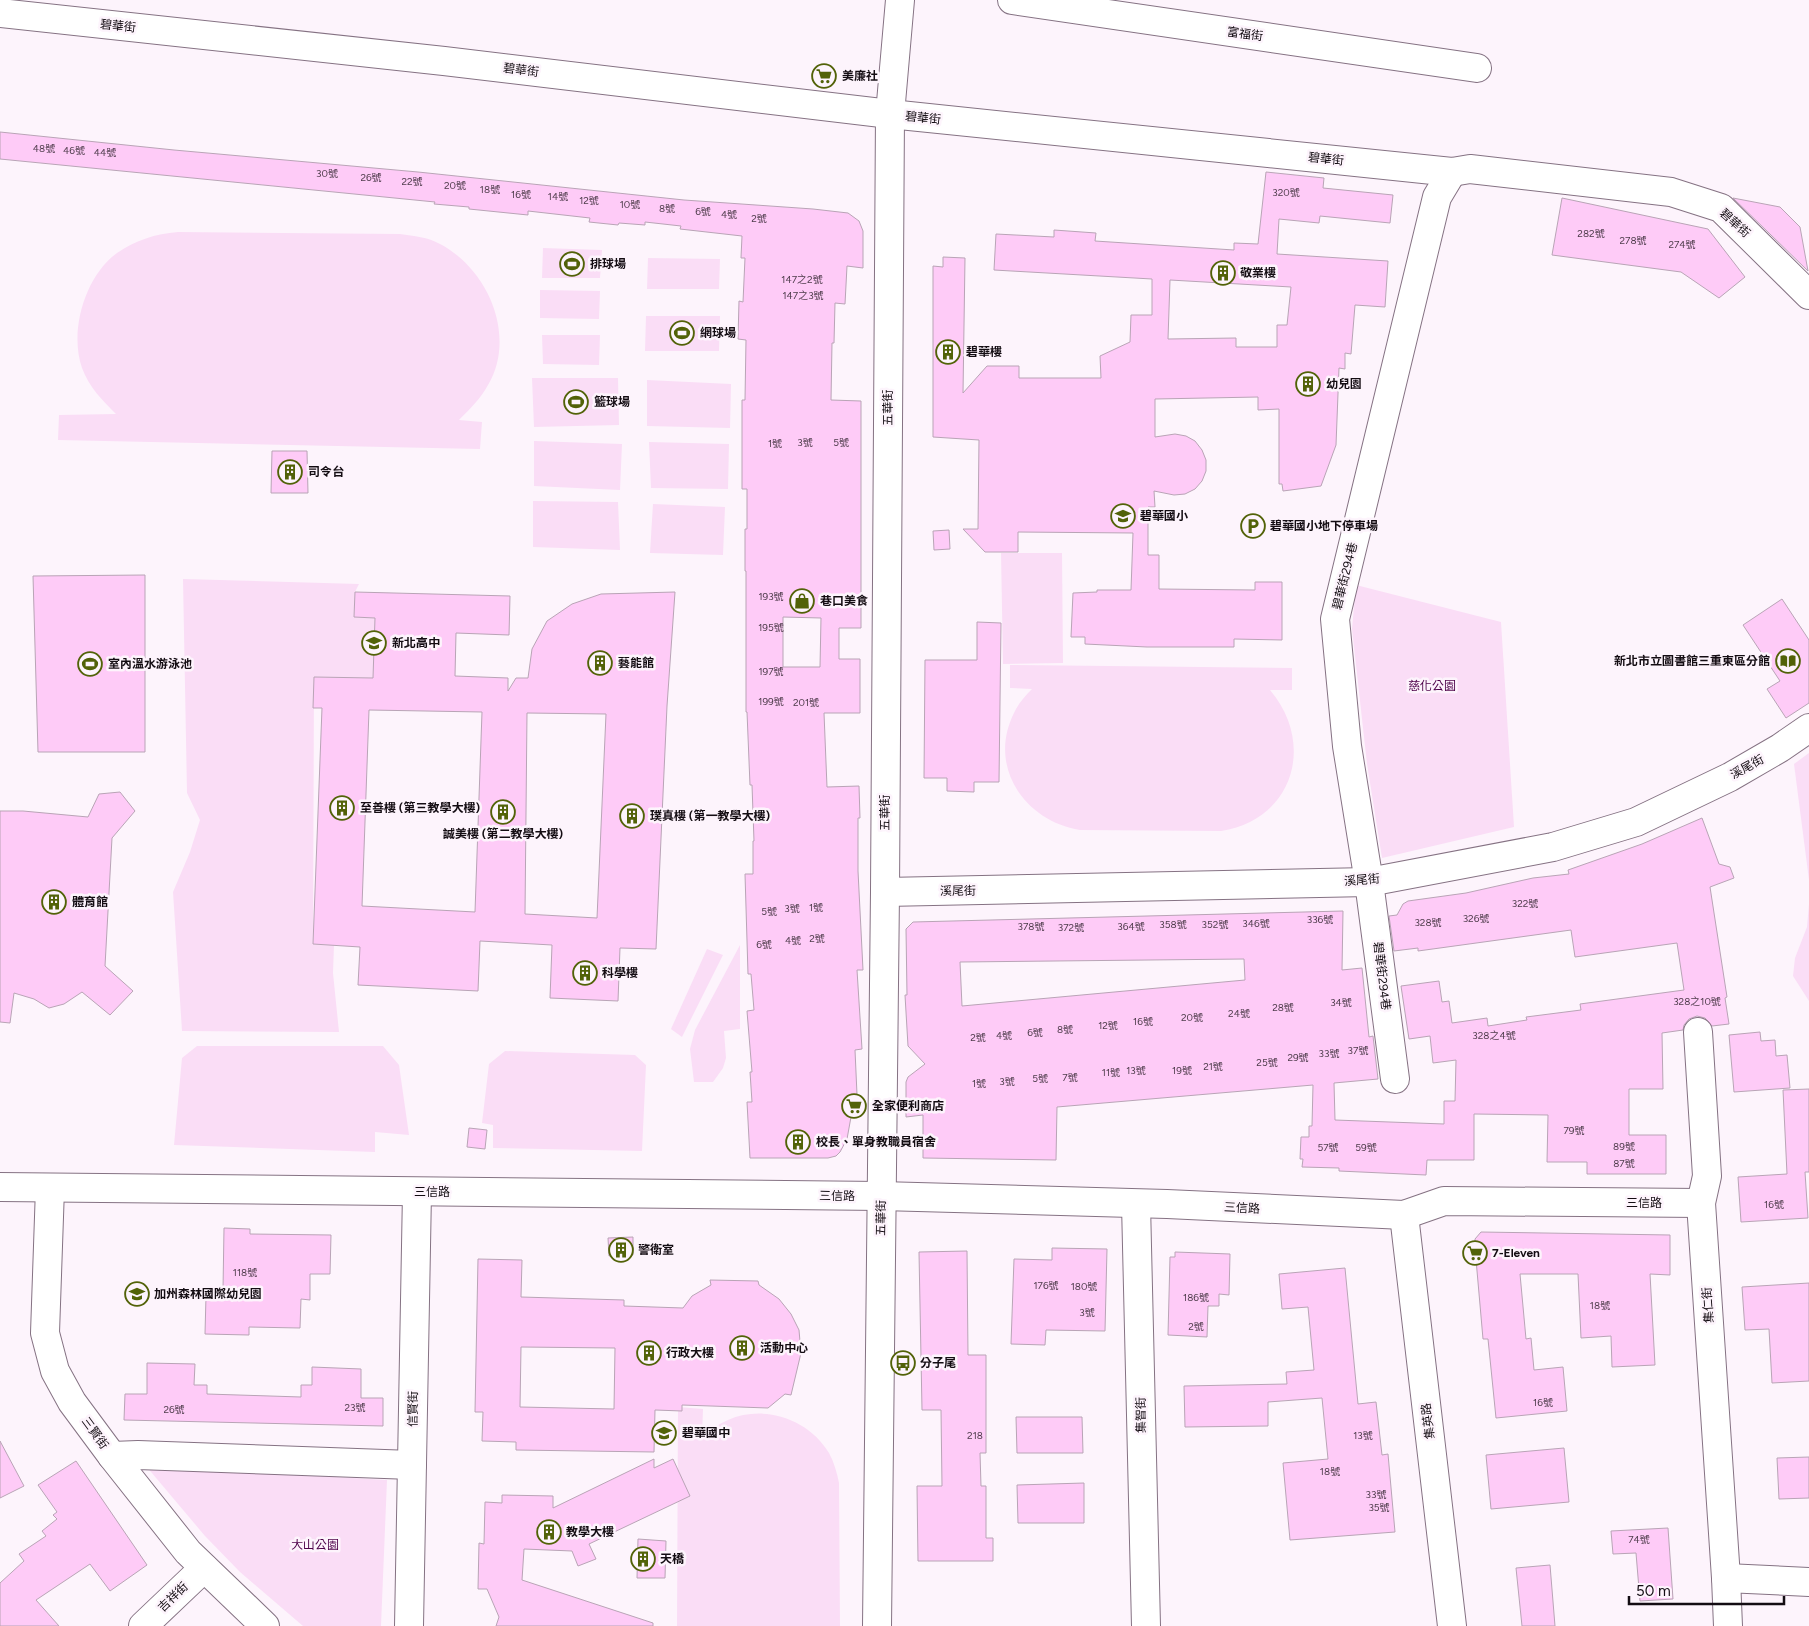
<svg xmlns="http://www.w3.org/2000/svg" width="1809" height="1626" font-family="Figtree,'Noto Sans TC',sans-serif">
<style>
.green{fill:#faddf6}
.building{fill:#fecbf7;stroke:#b9a4b6;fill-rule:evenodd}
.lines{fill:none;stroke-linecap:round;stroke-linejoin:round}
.minor-casing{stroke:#857283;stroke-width:30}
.minor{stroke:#fff;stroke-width:28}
.labels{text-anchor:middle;stroke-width:5;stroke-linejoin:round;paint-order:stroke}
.number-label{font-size:10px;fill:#4e3c4b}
.street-label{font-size:12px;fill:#130c12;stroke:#fdf4fc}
.poi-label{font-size:12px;font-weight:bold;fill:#130c12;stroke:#fdf4fc;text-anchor:start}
.park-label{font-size:12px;fill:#4d0249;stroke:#fdf4fc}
</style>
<rect width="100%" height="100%" fill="#fdf4fc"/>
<g class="green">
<path d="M178 232 400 234C414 236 428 237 440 244 488 269 517 336 488 385 481 398 470 409 459 420L482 422 480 449 58 440 59 415 116 414C102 400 89 387 82 368 69 331 85 276 117 253 136 240 155 234 178 232Z"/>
<path d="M543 248 602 250 600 278H542Z"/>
<path d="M648 258 720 259 719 289H647Z"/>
<path d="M540 290 600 291 599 319 540 318Z"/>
<path d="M646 316H720L719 351H645Z"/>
<path d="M542 335H600L599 365 543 364Z"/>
<path d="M532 378H618L619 425 534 427Z"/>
<path d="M647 380 731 384 730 428 647 426Z"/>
<path d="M534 441 622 444 620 490 534 486Z"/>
<path d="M649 442 729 444 728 489 651 488Z"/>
<path d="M533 501 618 502 620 550 533 547Z"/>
<path d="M653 504 725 507 723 555 650 553Z"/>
<path d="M1001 553H1062L1063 663 1003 664Z"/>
<path d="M183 579 359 584 355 592 354 617 375 618 373 678 314 677 313 944 334 945 333 973 339 1032 182 1031 173 892 190 852 200 820 187 793Z"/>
<path d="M1356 585 1501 622 1514 827 1382 858 1367 764 1352 629Z"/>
<path d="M1010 665 1292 668V690H1270C1316 744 1293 820 1221 831L1080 830C1025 821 987 767 1014 713 1018 704 1025 696 1032 689L1010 688Z"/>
<path d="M1809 753V880L1794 764Z"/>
<path d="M1809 904V1001L1793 976 1795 958 1807 927Z"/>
<path d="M740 945V1029L724 1031 726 1058 723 1068 713 1082H694L690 1049 695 1030Z"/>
<path d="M707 949 723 955 682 1037 671 1029Z"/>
<path d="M197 1046H383L399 1065 409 1135 375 1132V1152L174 1145 182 1058Z"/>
<path d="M505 1051 635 1055 646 1065 642 1151 493 1148V1125L482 1123 489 1064Z"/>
<path d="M678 1407 703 1409 702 1438C710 1431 718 1424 728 1420 764 1404 809 1419 829 1453 834 1462 837 1473 839 1483L840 1626H677Z"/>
<path d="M146 1466 387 1480 381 1626H303L240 1572 205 1536Z"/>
</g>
<g class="building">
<path d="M0 132 174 150 418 172 684 200 813 209 848 213 859 221 863 231V268L847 266 845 304 835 303 834 343H832L831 400 861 401V628H839V659H860V713H824L827 787 859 786 860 818H858V871L863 970H857L862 1049 855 1050 858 1117H851L847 1139 840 1152 836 1156 828 1158H750L747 1102H752L750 1072H752L747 1011 754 1010 751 974H748L745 874H753V841H754L752 785H750L747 712H746V571H745V529H747V489H742V400H745L746 340 738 339 739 301 743 302 745 258H741L742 236 680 229 681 226 645 222V225L619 223 618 225 589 222 590 218 528 211V215L469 209V207L434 204 435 202 0 159ZM783 617 821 618 820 667H783Z"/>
<path d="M1266 172 1324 178 1323 188 1393 195 1390 223 1320 216 1319 223 1279 219 1277 254 1388 261 1385 307 1355 305 1351 354 1345 353V369L1339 368 1336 445 1321 486 1283 491 1282 484H1279V409L1258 410V397L1155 399V437L1175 434 1186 436 1195 441 1202 450 1206 460V471L1202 481 1195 489 1185 494 1174 495 1154 491 1155 507H1148V555H1159V589L1255 590V582H1282V640L1234 639V647H1147L1085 644V637H1071L1073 593 1097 592V590H1131L1133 533 1018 532V552H985L963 529H978L979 440 933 437V266L943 267V257L965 258 963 393 987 366H1019V378H1101L1100 356 1130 342 1131 315H1152V279L994 270 996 234 1054 237V230L1096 233 1095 241 1234 250V243L1258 244ZM1170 280 1291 287 1287 325H1277V347H1236V338L1168 339Z"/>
<path d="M1562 198 1708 229 1745 277 1719 298 1681 272 1552 255Z"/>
<path d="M1733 198 1780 207 1800 227 1808 271Z"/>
<path d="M272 451H307L308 493H271Z"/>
<path d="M949 530 950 549 934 550 933 531Z"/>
<path d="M145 575V752H38L33 576Z"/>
<path d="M355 592 510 596 509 635 456 633 455 676 508 678V691L516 678H528L532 649 547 621 572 604 601 594 675 592 667 706 656 949 620 948 618 1001 550 998 552 945 480 941 478 991 358 985 360 947 313 944 322 708H313L314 677 373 678 375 618 354 617ZM369 710 482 712 475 912 362 906ZM527 713 606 714 597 918 525 914Z"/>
<path d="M1782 599 1809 640V703L1786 718 1767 689 1780 681 1743 625Z"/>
<path d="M977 622 1001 623 999 782H974V792L947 791V778H924L925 660H977Z"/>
<path d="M120 792 135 811 112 838 105 966 133 991 110 1015 82 992 64 1004 49 1008 34 999 14 993 10 1023 0 1022V811H23L88 817 99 794Z"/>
<path d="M1702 818 1719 864 1730 867 1734 878 1710 887 1727 997 1725 998 1729 1024 1712 1026 1705 1018 1697 1016 1689 1019 1684 1025 1683 1030 1662 1033 1663 1089H1629V1135H1666V1174H1587V1162H1547L1548 1115 1474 1114V1160H1427L1426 1175 1339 1171V1168L1302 1167 1303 1159H1300L1301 1137H1309V1126H1312L1313 1085 1057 1107 1056 1160 923 1158V1115L906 1117V1082L908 1077 925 1064 908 1046 905 995H907L906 929 913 922 1343 911 1342 970 1362 968 1369 1037 1373 1036 1378 1079 1334 1083 1335 1120 1444 1124V1101H1455L1456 1060 1433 1063 1430 1036 1409 1039 1401 986 1439 981 1442 1002 1449 1001 1452 1023 1487 1018 1488 1026 1527 1020 1526 1017 1581 1010 1580 1004 1684 990 1677 943 1575 957 1571 930 1418 951V948L1394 951 1389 916 1397 915 1403 904 1408 901 1466 893 1533 878 1569 874 1568 870 1642 844ZM1244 959 1245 980 962 1006 960 962Z"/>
<path d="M1760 1032 1761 1041 1775 1040 1776 1056 1787 1055 1790 1088 1734 1092 1729 1035Z"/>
<path d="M1809 1089V1172H1805L1808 1218 1741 1222 1738 1177 1787 1174 1783 1090Z"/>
<path d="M469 1128 487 1130 485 1149 467 1147Z"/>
<path d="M224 1228 250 1229V1234L331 1235 330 1274H310V1300L301 1299 300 1328 249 1327V1335L205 1334 206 1296 215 1297 216 1290H223Z"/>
<path d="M1481 1232 1670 1235V1275L1650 1274 1655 1365 1612 1367 1611 1336 1581 1338 1578 1274H1520L1526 1339 1531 1338 1534 1370 1563 1367 1567 1411 1496 1418 1488 1339H1483L1475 1248V1239Z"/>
<path d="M633 1237V1255L609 1256 608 1238Z"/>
<path d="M1052 1248 1107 1249 1105 1331 1046 1330 1045 1345 1011 1344 1014 1259 1052 1260Z"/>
<path d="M967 1251 968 1355H986V1453H980L981 1486H986V1538H993V1561H918L917 1486H942L941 1410H922L919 1252Z"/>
<path d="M1175 1252 1230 1254 1229 1295 1219 1294V1306H1208L1207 1337 1168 1335 1170 1257H1175Z"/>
<path d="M478 1259 522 1260 521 1297 624 1300V1306L683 1308 692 1296 711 1285 710 1280 758 1281 759 1285 779 1299 791 1314 799 1330 801 1353 791 1395 785 1394 768 1408 682 1405V1411L655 1410 654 1452 516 1450V1442L482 1441 483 1412H475ZM521 1347 615 1348 614 1409 520 1407Z"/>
<path d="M1345 1268 1358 1404 1376 1402 1382 1455 1388 1454 1395 1532 1290 1540 1283 1463 1328 1459 1322 1398 1268 1402V1426L1185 1427 1184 1386 1287 1384 1286 1372 1314 1370 1308 1307 1282 1309 1279 1274Z"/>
<path d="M1809 1283V1381L1772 1383 1769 1329 1745 1330 1742 1287Z"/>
<path d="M147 1363 195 1364 194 1385H207V1394L301 1397V1385H312V1367L361 1369V1398H383V1426L124 1420 125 1394H147Z"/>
<path d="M1016 1417H1082L1083 1453H1017Z"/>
<path d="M0 1441 24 1486 0 1498Z"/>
<path d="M1564 1448 1569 1502 1491 1509 1486 1455Z"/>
<path d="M1809 1457V1498L1779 1499 1777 1458Z"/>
<path d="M654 1459V1468L673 1459 690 1496 589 1544 596 1559 578 1566 572 1551 524 1549 522 1580 653 1623V1626H496L499 1617 487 1589H478L479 1543 484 1544 485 1502 502 1503V1495L553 1496V1508Z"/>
<path d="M76 1461 147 1565 110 1591 90 1564 36 1600 59 1626H0V1583L24 1561 19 1554 46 1536 42 1531 57 1519 53 1515 57 1512 38 1485Z"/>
<path d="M1084 1483V1523H1018L1017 1485Z"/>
<path d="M1668 1528 1673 1599 1640 1601 1636 1553 1613 1554 1611 1531Z"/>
<path d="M638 1539 666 1541 665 1578H637Z"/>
<path d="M1550 1565 1555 1626H1522L1516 1568Z"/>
</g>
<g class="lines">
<g class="minor-casing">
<g id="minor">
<path d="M1012 0 1477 68"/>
<path d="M0 13 444 61 890 114 1452 172 1470 169 1671 192 1721 208 1809 295"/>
<path d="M885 892 1369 882 1553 847 1636 822 1730 777 1780 748 1809 728"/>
<path d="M1698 1032 1707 1176 1701 1203 1726 1578"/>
<path d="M1395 1079 1369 882 1347 746 1335 619 1437 197 1452 172"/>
<path d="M0 1187 881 1196 1167 1204 1404 1215 1444 1201 1701 1203"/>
<path d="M50 1188 45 1333 55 1371 72 1402 112 1456 188 1552 265 1626"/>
<path d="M1136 1204 1146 1626"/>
<path d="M1404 1215 1452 1626"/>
<path d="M112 1456 138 1455 412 1465"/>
<path d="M143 1626 204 1568"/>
<path d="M409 1626 417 1192"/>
<path d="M877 1626 885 892 890 114 900 0"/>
<path d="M1728 1626 1726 1578 1809 1582"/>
</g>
</g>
<use href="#minor" class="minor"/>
</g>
<defs>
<g id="supermarket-ring" transform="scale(1.25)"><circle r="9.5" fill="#fdf4fc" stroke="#526208" stroke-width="1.5"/><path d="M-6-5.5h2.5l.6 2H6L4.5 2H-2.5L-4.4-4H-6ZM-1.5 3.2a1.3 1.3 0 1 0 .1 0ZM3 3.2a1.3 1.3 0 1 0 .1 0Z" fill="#526208"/></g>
<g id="stadium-ring" transform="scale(1.25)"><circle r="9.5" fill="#fdf4fc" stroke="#526208" stroke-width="1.5"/><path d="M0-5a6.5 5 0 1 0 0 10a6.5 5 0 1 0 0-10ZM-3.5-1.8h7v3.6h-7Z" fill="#526208"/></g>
<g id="building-ring" transform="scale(1.25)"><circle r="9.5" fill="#fdf4fc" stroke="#526208" stroke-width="1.5"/><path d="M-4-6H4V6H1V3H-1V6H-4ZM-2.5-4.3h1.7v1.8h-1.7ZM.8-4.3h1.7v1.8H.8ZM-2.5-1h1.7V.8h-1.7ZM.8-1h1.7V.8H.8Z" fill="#526208"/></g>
<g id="school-ring" transform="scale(1.25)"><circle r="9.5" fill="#fdf4fc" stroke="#526208" stroke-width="1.5"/><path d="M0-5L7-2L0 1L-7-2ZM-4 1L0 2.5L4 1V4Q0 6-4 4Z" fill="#526208"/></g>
<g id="parking-ring" transform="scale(1.25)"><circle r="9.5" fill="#fdf4fc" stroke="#526208" stroke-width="1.5"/><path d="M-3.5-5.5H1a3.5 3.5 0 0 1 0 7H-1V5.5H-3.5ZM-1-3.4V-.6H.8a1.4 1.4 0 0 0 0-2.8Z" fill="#526208"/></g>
<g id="shop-ring" transform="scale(1.25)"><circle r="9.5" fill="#fdf4fc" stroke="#526208" stroke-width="1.5"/><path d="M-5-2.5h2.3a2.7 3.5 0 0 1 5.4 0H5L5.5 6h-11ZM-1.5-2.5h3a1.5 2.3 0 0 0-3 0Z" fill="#526208"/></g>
<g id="library-ring" transform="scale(1.25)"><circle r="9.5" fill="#fdf4fc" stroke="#526208" stroke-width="1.5"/><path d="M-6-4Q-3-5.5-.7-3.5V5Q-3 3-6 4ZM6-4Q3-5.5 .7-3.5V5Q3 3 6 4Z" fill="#526208"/></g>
<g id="bus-ring" transform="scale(1.25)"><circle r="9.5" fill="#fdf4fc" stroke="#526208" stroke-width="1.5"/><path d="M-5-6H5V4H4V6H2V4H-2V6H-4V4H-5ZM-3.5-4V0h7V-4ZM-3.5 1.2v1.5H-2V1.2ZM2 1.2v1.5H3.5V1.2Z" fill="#526208"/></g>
</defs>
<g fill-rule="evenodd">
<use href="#supermarket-ring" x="824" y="76"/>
<use href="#stadium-ring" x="572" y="264"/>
<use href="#building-ring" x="1223" y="273"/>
<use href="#stadium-ring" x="682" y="333"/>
<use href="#building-ring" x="948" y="352"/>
<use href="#building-ring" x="1308" y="384"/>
<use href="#stadium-ring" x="576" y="402"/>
<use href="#building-ring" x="290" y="472"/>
<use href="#school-ring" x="1123" y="516"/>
<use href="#parking-ring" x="1253" y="526"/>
<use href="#shop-ring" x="802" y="601"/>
<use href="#school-ring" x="374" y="643"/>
<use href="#library-ring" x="1788" y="661"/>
<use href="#building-ring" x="600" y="663"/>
<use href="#stadium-ring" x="90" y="664"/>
<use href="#building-ring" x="342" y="808"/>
<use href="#building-ring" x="503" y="812"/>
<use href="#building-ring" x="632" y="816"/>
<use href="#building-ring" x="54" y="902"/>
<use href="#building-ring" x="585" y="973"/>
<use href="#supermarket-ring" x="854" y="1106"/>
<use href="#building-ring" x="798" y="1142"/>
<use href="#building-ring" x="621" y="1250"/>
<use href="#supermarket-ring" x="1475" y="1253"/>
<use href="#school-ring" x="137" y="1294"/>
<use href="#building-ring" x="742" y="1348"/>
<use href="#building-ring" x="649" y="1353"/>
<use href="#bus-ring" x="903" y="1363"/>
<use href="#school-ring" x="664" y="1433"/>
<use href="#building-ring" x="549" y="1532"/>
<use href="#building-ring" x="643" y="1559"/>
</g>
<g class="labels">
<g class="number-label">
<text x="44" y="152">48號</text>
<text x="74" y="154">46號</text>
<text x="105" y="156">44號</text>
<text x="327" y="177">30號</text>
<text x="371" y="181">26號</text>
<text x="412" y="185">22號</text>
<text x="455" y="189">20號</text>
<text x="490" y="193">18號</text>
<text x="1286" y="196">320號</text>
<text x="521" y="198">16號</text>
<text x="558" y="200">14號</text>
<text x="589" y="204">12號</text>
<text x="630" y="208">10號</text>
<text x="667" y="212">8號</text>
<text x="703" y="215">6號</text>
<text x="729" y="218">4號</text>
<text x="759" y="222">2號</text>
<text x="1591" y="237">282號</text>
<text x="1633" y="244">278號</text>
<text x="1682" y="248">274號</text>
<text x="802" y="283">147之2號</text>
<text x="803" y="299">147之3號</text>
<text x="805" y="446">3號</text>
<text x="841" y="446">5號</text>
<text x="775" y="447">1號</text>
<text x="771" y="600">193號</text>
<text x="771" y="631">195號</text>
<text x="771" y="675">197號</text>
<text x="771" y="705">199號</text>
<text x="806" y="706">201號</text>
<text x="1525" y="907">322號</text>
<text x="816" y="911">1號</text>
<text x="792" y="912">3號</text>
<text x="769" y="915">5號</text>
<text x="1476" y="922">326號</text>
<text x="1320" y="923">336號</text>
<text x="1428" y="926">328號</text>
<text x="1256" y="927">346號</text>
<text x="1173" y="928">358號</text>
<text x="1215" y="928">352號</text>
<text x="1031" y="930">378號</text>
<text x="1131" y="930">364號</text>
<text x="1071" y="931">372號</text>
<text x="817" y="942">2號</text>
<text x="793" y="944">4號</text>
<text x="764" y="948">6號</text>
<text x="1697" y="1005">328之10號</text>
<text x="1341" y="1006">34號</text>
<text x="1283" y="1011">28號</text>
<text x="1239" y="1017">24號</text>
<text x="1192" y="1021">20號</text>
<text x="1143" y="1025">16號</text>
<text x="1108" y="1029">12號</text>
<text x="1065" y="1033">8號</text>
<text x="1035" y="1036">6號</text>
<text x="1004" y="1039">4號</text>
<text x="1494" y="1039">328之4號</text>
<text x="978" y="1041">2號</text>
<text x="1358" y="1054">37號</text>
<text x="1329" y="1057">33號</text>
<text x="1298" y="1061">29號</text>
<text x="1267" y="1066">25號</text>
<text x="1213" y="1070">21號</text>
<text x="1136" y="1074">13號</text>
<text x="1182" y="1074">19號</text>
<text x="1111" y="1076">11號</text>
<text x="1070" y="1081">7號</text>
<text x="1040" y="1082">5號</text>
<text x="1007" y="1085">3號</text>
<text x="979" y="1087">1號</text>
<text x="1574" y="1134">79號</text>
<text x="1624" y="1150">89號</text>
<text x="1328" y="1151">57號</text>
<text x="1366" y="1151">59號</text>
<text x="1624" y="1167">87號</text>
<text x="1774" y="1208">16號</text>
<text x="245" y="1276">118號</text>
<text x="1046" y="1289">176號</text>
<text x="1084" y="1290">180號</text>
<text x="1196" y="1301">186號</text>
<text x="1600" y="1309">18號</text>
<text x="1087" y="1316">3號</text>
<text x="1196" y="1330">2號</text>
<text x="1543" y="1406">16號</text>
<text x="355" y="1411">23號</text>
<text x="174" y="1413">26號</text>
<text x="975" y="1439">218</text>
<text x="1363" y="1439">13號</text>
<text x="1330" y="1475">18號</text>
<text x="1376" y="1498">33號</text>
<text x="1379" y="1511">35號</text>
<text x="1639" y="1543">74號</text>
</g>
<g class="street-label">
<text transform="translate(118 26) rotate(6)" y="4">碧華街</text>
<text transform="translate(1245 34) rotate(8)" y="4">富福街</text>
<text transform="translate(521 70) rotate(7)" y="4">碧華街</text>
<text transform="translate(923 118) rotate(6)" y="4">碧華街</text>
<text transform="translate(1326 159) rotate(6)" y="4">碧華街</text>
<text transform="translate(1735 223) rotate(42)" y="4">碧華街</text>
<text transform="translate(888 408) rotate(-90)" y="4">五華街</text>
<text transform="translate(1345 576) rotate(-76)" y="4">碧華街294巷</text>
<text transform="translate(1747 767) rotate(-29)" y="4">溪尾街</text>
<text transform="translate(885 813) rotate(-90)" y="4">五華街</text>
<text transform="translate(1362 880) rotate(-5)" y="4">溪尾街</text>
<text transform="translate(958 891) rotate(-1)" y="4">溪尾街</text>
<text transform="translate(1382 976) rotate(83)" y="4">碧華街294巷</text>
<text x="432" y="1196">三信路</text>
<text transform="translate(837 1196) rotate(1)" y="4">三信路</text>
<text x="1644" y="1207">三信路</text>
<text transform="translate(1242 1208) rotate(3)" y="4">三信路</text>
<text transform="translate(881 1218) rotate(-89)" y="4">五華街</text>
<text transform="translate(1708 1305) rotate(-94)" y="4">集仁街</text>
<text transform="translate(413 1409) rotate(-89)" y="4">信賢街</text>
<text transform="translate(1141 1415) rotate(-91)" y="4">集智街</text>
<text transform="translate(1428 1421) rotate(-97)" y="4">集英路</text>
<text transform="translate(95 1433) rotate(54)" y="4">三賢街</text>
<text transform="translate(173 1597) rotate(-44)" y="4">吉祥街</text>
</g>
<g class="poi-label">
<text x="842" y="80">美廉社</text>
<text x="590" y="268">排球場</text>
<text x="1240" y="277">敬業樓</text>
<text x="700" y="337">網球場</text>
<text x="966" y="356">碧華樓</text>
<text x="1326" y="388">幼兒園</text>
<text x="594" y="406">籃球場</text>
<text x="308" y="476">司令台</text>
<text x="1140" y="520">碧華國小</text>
<text x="1270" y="530">碧華國小地下停車場</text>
<text x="820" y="605">巷口美食</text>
<text x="392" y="647">新北高中</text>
<text x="1770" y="665" text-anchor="end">新北市立圖書館三重東區分館</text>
<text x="618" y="667">藝能館</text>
<text x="108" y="668">室內溫水游泳池</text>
<text x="360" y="812">至善樓 (第三教學大樓)</text>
<text x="650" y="820">璞真樓 (第一教學大樓)</text>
<text x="503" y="838" text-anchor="middle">誠美樓 (第二教學大樓)</text>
<text x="72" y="906">體育館</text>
<text x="602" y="977">科學樓</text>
<text x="872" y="1110">全家便利商店</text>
<text x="816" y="1146">校長、單身教職員宿舍</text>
<text x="638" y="1254">警衛室</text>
<text x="1492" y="1257">7-Eleven</text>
<text x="154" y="1298">加州森林國際幼兒園</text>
<text x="760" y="1352">活動中心</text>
<text x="666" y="1357">行政大樓</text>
<text x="920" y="1367">分子尾</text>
<text x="682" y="1437">碧華國中</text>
<text x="566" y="1536">教學大樓</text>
<text x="660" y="1563">天橋</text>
</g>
<g class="park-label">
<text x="1432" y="690">慈化公園</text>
<text x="315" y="1549">大山公園</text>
</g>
</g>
<path d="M1629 1596v8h155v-8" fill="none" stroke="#130c12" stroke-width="2.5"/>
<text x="1636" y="1596" font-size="15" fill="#130c12" stroke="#fdf4fc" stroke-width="4" paint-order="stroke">50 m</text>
</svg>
